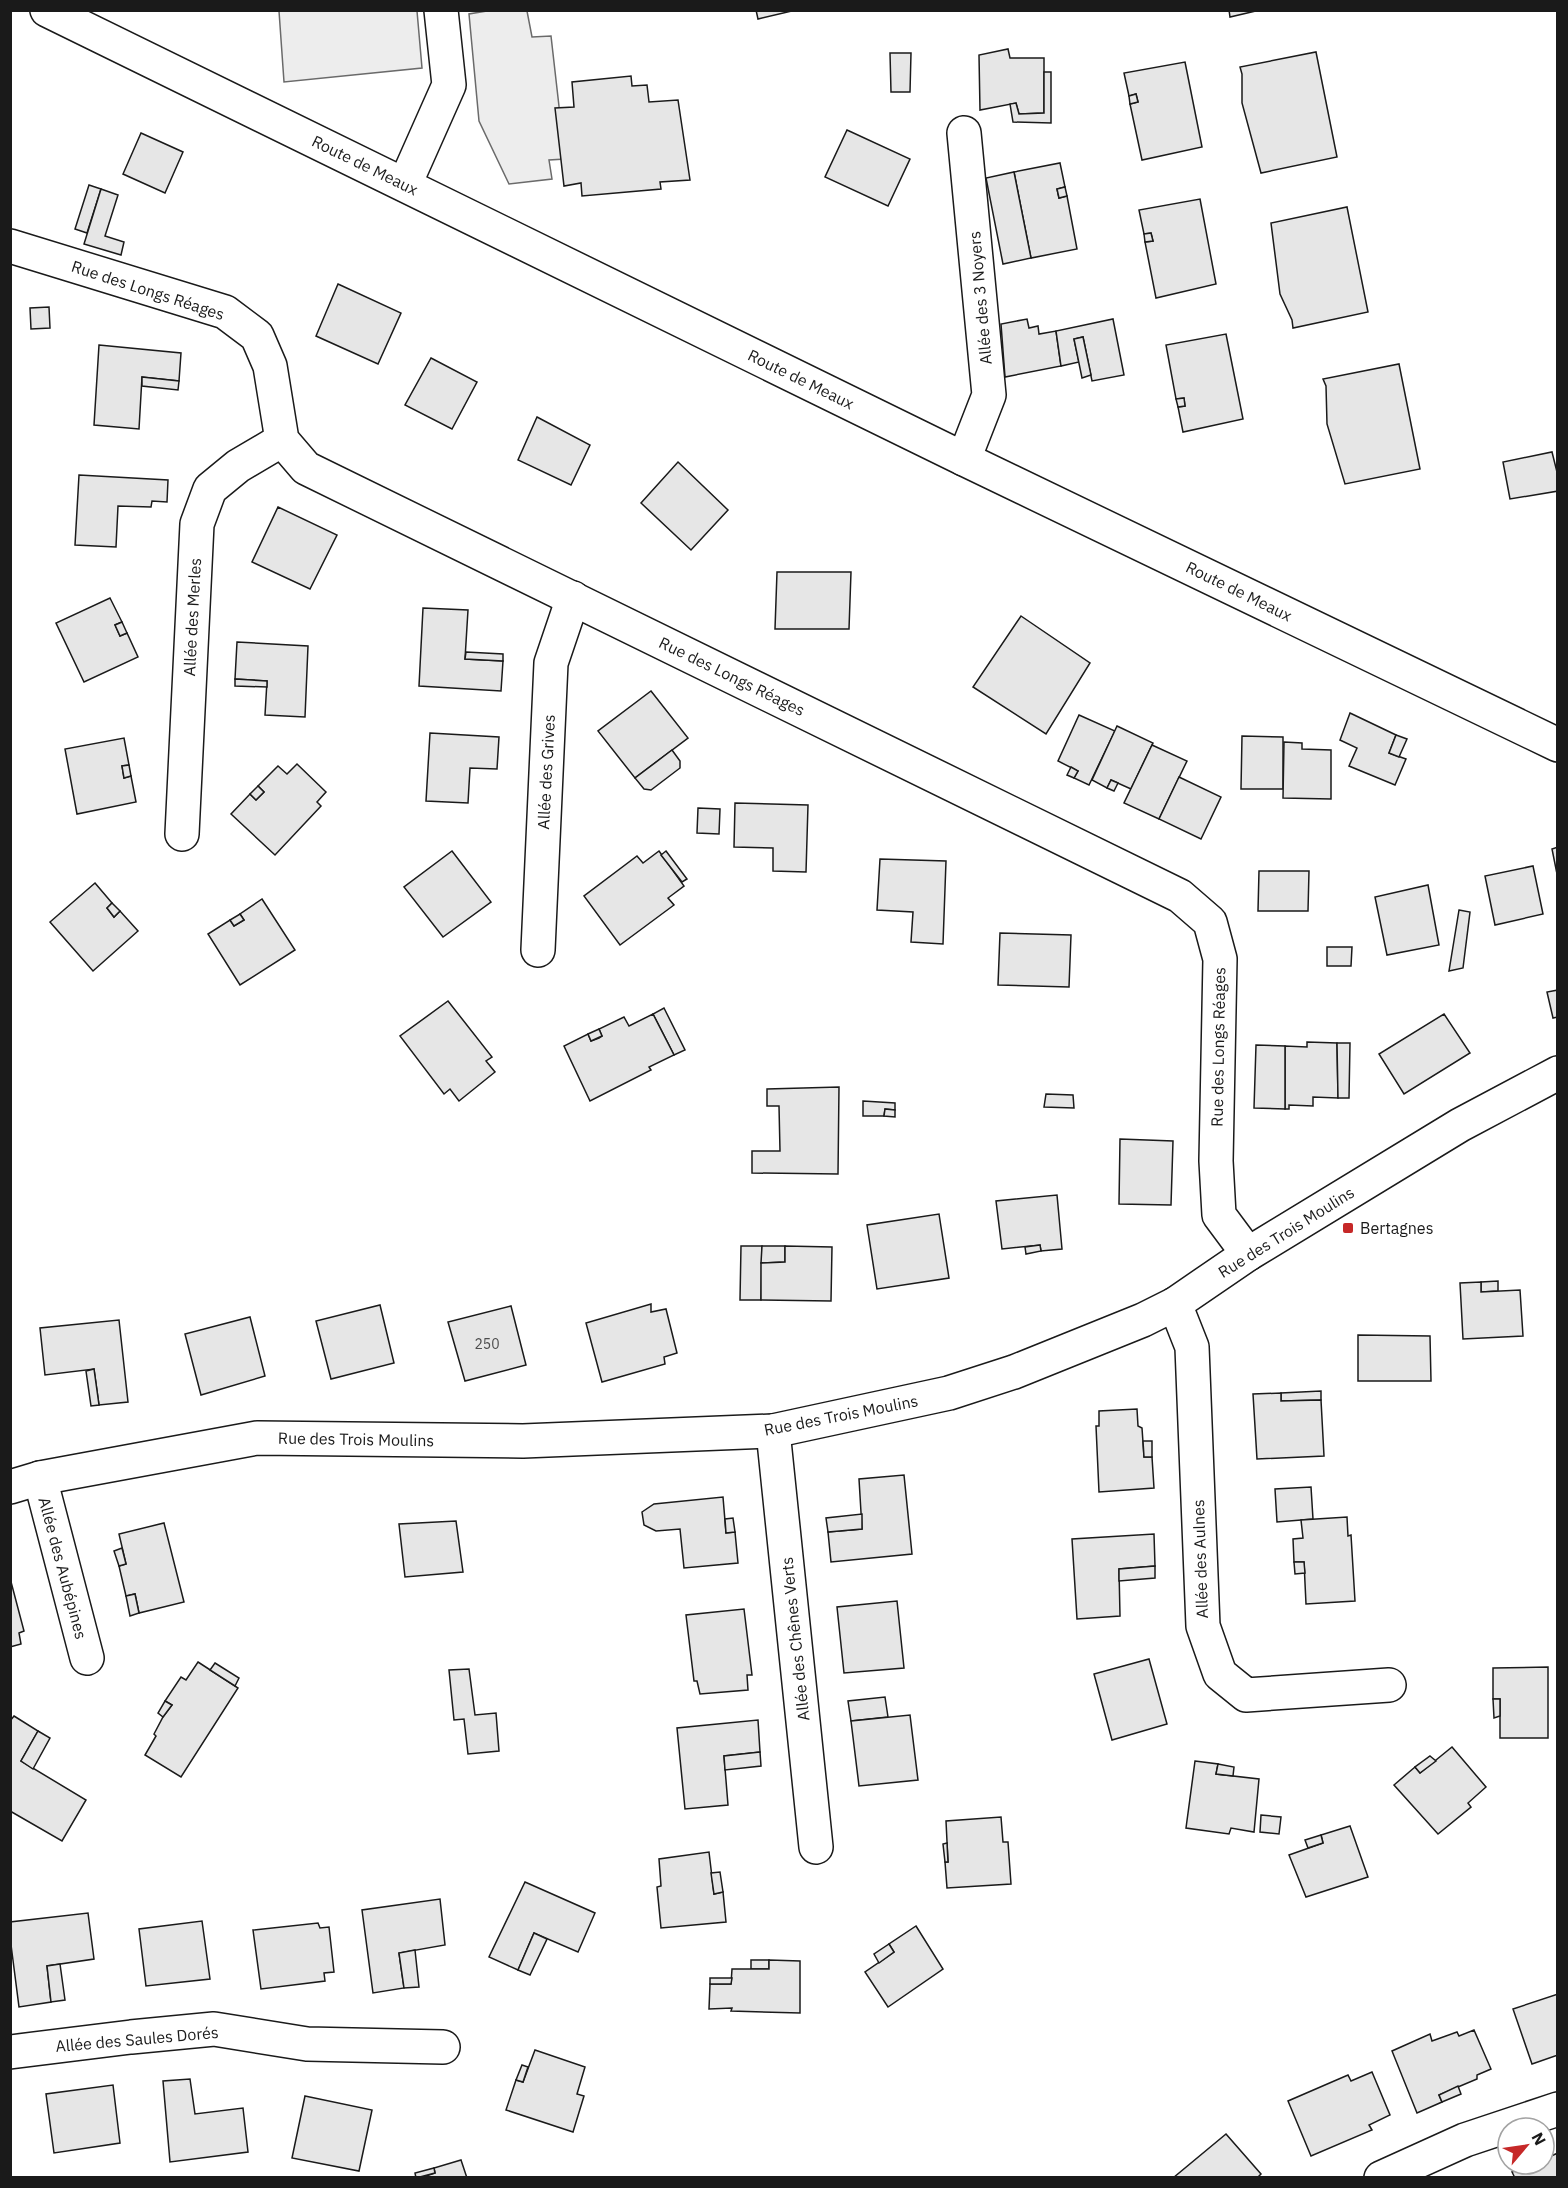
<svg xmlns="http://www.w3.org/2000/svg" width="1568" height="2188" font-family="'IBM Plex Sans',sans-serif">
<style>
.parking{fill:#ededed;stroke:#6a6a6a;stroke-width:1.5}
.building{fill:#e6e6e6;stroke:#1a1a1a;stroke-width:1.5}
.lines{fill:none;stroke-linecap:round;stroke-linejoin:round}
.street-casing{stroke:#1a1a1a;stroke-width:36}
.primary-casing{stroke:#1a1a1a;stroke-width:36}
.street{stroke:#fff;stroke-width:33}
.primary{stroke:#fff;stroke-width:33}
.poi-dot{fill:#c62828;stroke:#fff;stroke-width:2}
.labels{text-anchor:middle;stroke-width:4.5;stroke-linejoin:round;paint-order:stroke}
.number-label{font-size:14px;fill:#4d4d4d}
.street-label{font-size:16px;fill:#1a1a1a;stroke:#fff}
.poi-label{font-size:16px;fill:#1a1a1a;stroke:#fff;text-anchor:start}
</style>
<rect width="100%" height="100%" fill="#fff"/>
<g class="parking">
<path d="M493 10 527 11 532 37 551 36 565 159 549 160 552 179 509 184 479 121 469 14Z"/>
<path d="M279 11H417L422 68 284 82Z"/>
</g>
<g class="building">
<path d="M756 10H796L758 19Z"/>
<path d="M1229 10H1260L1230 17Z"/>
<path d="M1008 49 1010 58H1044V113L1019 114 1016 103 980 110 979 55Z"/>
<path d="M1316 52 1337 157 1261 173 1242 103V74L1240 67Z"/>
<path d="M890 53H911L910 92H891Z"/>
<path d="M1185 62 1202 147 1142 160 1130 104 1138 102 1136 94 1129 96 1124 73Z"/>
<path d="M1044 72H1051V123L1013 122 1010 104 1016 103 1019 114 1044 113Z"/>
<path d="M631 76 632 86 647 85 649 102 678 100 690 180 660 182 661 189 582 196 581 183 564 186 555 108 574 107 572 82Z"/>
<path d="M1136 94 1138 102 1130 104 1129 96Z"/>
<path d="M847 130 910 159 888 206 825 177Z"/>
<path d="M141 133 183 152 165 193 123 174Z"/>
<path d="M1060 163 1065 187 1057 189 1059 198 1067 196 1077 249 1031 258 1014 172Z"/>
<path d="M1014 172 1031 258 1003 264 986 178Z"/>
<path d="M89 185 101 189 87 233 75 229Z"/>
<path d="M1065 187 1067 196 1059 198 1057 189Z"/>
<path d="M101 189 118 195 105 236 124 242 121 255 84 244Z"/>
<path d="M1200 199 1216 284 1156 298 1145 242 1153 241 1151 233 1144 234 1139 210Z"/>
<path d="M1347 207 1368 312 1293 328 1292 320 1280 294 1271 223Z"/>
<path d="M1151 233 1153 241 1145 242 1144 234Z"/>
<path d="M338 284 401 313 378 364 316 336Z"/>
<path d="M49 307 50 328 31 329 30 308Z"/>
<path d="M1027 319 1029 328 1038 326 1039 334 1056 331 1061 366 1005 377 1001 324Z"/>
<path d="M1113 319 1124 375 1092 381 1083 337 1074 339 1079 362 1061 366 1056 331Z"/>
<path d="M1226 334 1243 419 1183 432 1178 407 1185 406 1184 398 1176 399 1166 345Z"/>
<path d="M1083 337 1091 375 1082 378 1074 339Z"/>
<path d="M99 345 181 353 179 381 142 377 139 429 94 425Z"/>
<path d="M431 358 477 382 452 429 405 405Z"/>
<path d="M1399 364 1420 469 1345 484 1327 424 1326 386 1323 379Z"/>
<path d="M142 377 179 381 178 390 142 386Z"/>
<path d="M1184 398 1185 406 1178 407 1176 399Z"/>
<path d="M537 417 590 445 571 485 518 460Z"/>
<path d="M1552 452 1558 476V491L1510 499 1503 462Z"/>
<path d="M678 462 728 510 691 550 641 503Z"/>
<path d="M79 475 168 480 167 502 152 501 151 507 118 506 116 547 75 545Z"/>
<path d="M278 507 337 535 310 589 252 562Z"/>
<path d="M777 572H851L849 629H775Z"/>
<path d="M110 598 122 622 115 625 120 636 127 633 138 657 84 682 56 623Z"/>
<path d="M423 608 468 610 465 659 503 661 501 691 419 686Z"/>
<path d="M1021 616 1090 663 1046 734 973 687Z"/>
<path d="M122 622 127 633 120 636 115 625Z"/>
<path d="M237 642 308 646 305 717 265 715 267 681 235 679Z"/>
<path d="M466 652 503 654V661L465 659Z"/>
<path d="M235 679 267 681V687L235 686Z"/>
<path d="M651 691 688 738 635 778 598 731Z"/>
<path d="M1350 713 1396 735 1389 753 1406 759 1395 785 1349 766 1357 748 1340 740Z"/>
<path d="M1079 715 1115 731 1089 785 1074 778 1078 771 1058 761Z"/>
<path d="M1117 726 1153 743 1131 789 1111 780 1107 788 1092 780Z"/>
<path d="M430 733 499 737 497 769 470 768 468 803 426 801Z"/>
<path d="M1396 735 1407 739 1399 757 1389 753Z"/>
<path d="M1242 736 1283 737V789H1241Z"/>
<path d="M124 738 129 765 122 766 124 778 131 776 136 802 77 814 65 749Z"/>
<path d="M1284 742 1302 743V749L1331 750V799L1283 798Z"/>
<path d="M1152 745 1187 761 1159 819 1124 803Z"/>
<path d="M672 750 680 761V768L651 790 644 789 635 778Z"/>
<path d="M297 764 326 792 317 802 321 806 275 855 231 814 250 794 256 800 264 792 258 786 278 766 287 774Z"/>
<path d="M129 765 131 776 124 778 122 766Z"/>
<path d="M1071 767 1078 771 1074 778 1067 775Z"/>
<path d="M1179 777 1221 797 1201 839 1159 819Z"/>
<path d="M1111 780 1118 783 1114 791 1107 788Z"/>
<path d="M258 786 264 792 256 800 250 794Z"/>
<path d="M735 803 808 805 806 872 773 871V848L734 847Z"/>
<path d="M698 808 720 809 719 834 697 833Z"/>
<path d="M1558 847V879L1552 849Z"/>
<path d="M452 851 491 902 443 937 404 887Z"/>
<path d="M659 851 684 886 668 898 674 905 620 945 584 896 637 856 643 863Z"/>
<path d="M666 851 687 879 682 882 661 855Z"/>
<path d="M880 859 946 861 943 944 911 942 913 912 877 910Z"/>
<path d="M1533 866 1543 914 1495 925 1485 876Z"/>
<path d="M1259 871H1309L1308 911H1258Z"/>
<path d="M95 883 112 903 107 908 114 917 120 911 138 931 93 971 50 922Z"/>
<path d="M1428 885 1439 945 1387 955 1375 897Z"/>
<path d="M262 899 295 950 240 985 208 934 230 920 234 926 244 920 240 914Z"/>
<path d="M112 903 120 911 114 917 107 908Z"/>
<path d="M1459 910 1470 912 1463 968 1449 971Z"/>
<path d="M240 914 244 920 234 926 230 920Z"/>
<path d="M1000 933 1071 935 1069 987 998 985Z"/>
<path d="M1327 947H1352L1351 966H1327Z"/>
<path d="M1558 990V1017L1553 1018 1547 992Z"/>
<path d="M448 1001 492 1057 486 1061 495 1072 459 1101 450 1089 444 1094 400 1036Z"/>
<path d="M664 1008 685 1050 674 1055 653 1014Z"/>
<path d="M653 1014 674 1055 649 1067 651 1070 590 1101 564 1046 588 1034 591 1041 599 1038 602 1036 599 1029 624 1017 629 1026Z"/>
<path d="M1444 1014 1470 1053 1404 1094 1379 1054Z"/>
<path d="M599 1029 602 1036 591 1041 588 1034Z"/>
<path d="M1307 1042 1337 1043 1338 1098 1313 1097V1106L1289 1105V1109H1285V1046L1307 1047Z"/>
<path d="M1337 1043H1350L1349 1098H1338Z"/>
<path d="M1256 1045 1285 1046V1109L1254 1108Z"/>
<path d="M839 1087 838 1174 752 1173V1151H780L779 1106H767V1089Z"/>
<path d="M1046 1094 1073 1095 1074 1108 1044 1107Z"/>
<path d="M863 1101 895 1103V1110L885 1109 884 1116H863Z"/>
<path d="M885 1109 895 1110V1117L884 1116Z"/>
<path d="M1120 1139 1173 1141 1171 1205 1119 1204Z"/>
<path d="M1057 1195 1062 1249 1041 1251 1040 1245 1002 1249 996 1201Z"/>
<path d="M939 1214 949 1278 877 1289 867 1225Z"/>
<path d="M1040 1245 1041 1251 1026 1254 1025 1247Z"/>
<path d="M741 1246H762L761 1300H740Z"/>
<path d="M762 1246H785V1262L761 1263Z"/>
<path d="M785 1246 832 1247 831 1301 761 1300V1263L785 1262Z"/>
<path d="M1498 1281V1291L1481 1292V1282Z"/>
<path d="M1481 1282V1292L1520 1290 1523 1336 1463 1339 1460 1283Z"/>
<path d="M651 1304V1312L666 1309 677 1353 664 1357 665 1364 602 1382 586 1323Z"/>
<path d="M380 1305 394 1363 331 1379 316 1321Z"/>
<path d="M511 1306 526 1365 465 1381 448 1322Z"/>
<path d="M250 1317 265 1376 201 1395 185 1334Z"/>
<path d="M119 1320 128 1402 99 1405 94 1369 45 1375 40 1328Z"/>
<path d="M1358 1335 1430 1336 1431 1381H1358Z"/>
<path d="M94 1369 99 1405 91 1406 86 1371Z"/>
<path d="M1321 1391V1400L1281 1401V1393Z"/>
<path d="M1281 1393V1401L1321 1400 1324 1456 1257 1459 1253 1394Z"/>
<path d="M1137 1409 1138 1426 1142 1428 1144 1457H1152L1154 1488 1099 1492 1096 1426H1099V1411Z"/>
<path d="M1143 1441H1152V1457H1144Z"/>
<path d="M904 1475 912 1554 831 1562 828 1532 862 1529 859 1479Z"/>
<path d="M1311 1487 1313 1519 1277 1522 1275 1489Z"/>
<path d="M723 1497 726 1533 735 1532 738 1563 684 1568 680 1529 656 1531 644 1525 642 1512 654 1504Z"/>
<path d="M862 1514V1529L828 1532 826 1518Z"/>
<path d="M1347 1517 1348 1536 1351 1535 1355 1601 1306 1604 1304 1562H1294L1293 1539 1303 1538 1301 1520Z"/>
<path d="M733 1518 735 1532 726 1533 725 1519Z"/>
<path d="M456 1521 463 1572 405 1577 399 1524Z"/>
<path d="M164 1523 184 1602 139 1613 135 1594 126 1596 119 1566 126 1564 119 1534Z"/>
<path d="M1154 1534 1155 1566 1119 1569 1120 1616 1077 1619 1072 1539Z"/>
<path d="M122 1548 126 1564 119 1566 114 1551Z"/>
<path d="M1294 1562H1304L1305 1573 1295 1574Z"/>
<path d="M1155 1566V1578L1119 1581V1569Z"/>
<path d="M10 1578 24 1631 19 1633 21 1644 10 1647Z"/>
<path d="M135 1594 139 1613 130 1616 126 1596Z"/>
<path d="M897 1601 904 1668 844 1673 837 1607Z"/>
<path d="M744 1609 752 1675H747L748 1690 700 1694 697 1681H694L686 1615Z"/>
<path d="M1149 1659 1167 1724 1112 1740 1094 1674Z"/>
<path d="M198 1662 238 1688 181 1777 145 1755 156 1736 154 1734 163 1717 172 1705 165 1701 181 1677 186 1680Z"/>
<path d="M215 1663 239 1678 235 1686 210 1670Z"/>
<path d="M1548 1667V1738H1500V1699H1493V1668Z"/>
<path d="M469 1669 475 1715 496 1713 499 1751 468 1754 464 1719 454 1720 449 1670Z"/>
<path d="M885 1697 888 1717 851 1721 848 1701Z"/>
<path d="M1493 1699H1500V1716L1494 1718Z"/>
<path d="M165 1701 172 1705 163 1717 158 1713Z"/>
<path d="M910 1715 918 1780 859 1786 851 1721Z"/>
<path d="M14 1716 38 1731 21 1761 86 1800 62 1841 10 1811V1721Z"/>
<path d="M758 1720 760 1752 724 1756 728 1805 685 1809 677 1728Z"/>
<path d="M38 1731 50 1738 33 1769 21 1761Z"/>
<path d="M1452 1747 1486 1787 1468 1803 1471 1807 1438 1834 1394 1785 1415 1767 1420 1773Z"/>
<path d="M760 1752 761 1766 725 1770 724 1756Z"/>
<path d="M1430 1756 1436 1761 1420 1773 1415 1767Z"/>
<path d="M1195 1761 1218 1764 1216 1774 1259 1779 1254 1832 1231 1828 1229 1834 1186 1828Z"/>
<path d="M1218 1764 1234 1767 1233 1776 1216 1774Z"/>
<path d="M1261 1815 1281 1817 1279 1834 1260 1832Z"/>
<path d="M1001 1817 1003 1842H1008L1011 1884 947 1888 945 1862H948L946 1821Z"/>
<path d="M1350 1826 1368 1877 1306 1897 1289 1855 1323 1843 1321 1835Z"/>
<path d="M1321 1835 1323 1843 1308 1848 1305 1840Z"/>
<path d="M947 1843 948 1862H945L943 1844Z"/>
<path d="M709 1852 714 1894 723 1892 726 1922 661 1928 657 1887 661 1886 659 1859Z"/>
<path d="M720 1872 723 1892 714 1894 711 1873Z"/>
<path d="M525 1882 595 1913 578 1952 534 1933 518 1970 489 1957Z"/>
<path d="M440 1899 445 1945 399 1953 404 1988 373 1993 362 1910Z"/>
<path d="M88 1913 94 1959 47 1966 51 2002 19 2007 10 1937V1922Z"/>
<path d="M202 1921 210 1979 146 1986 139 1929Z"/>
<path d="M318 1923 320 1928 329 1927 334 1972 324 1973 325 1981 261 1989 253 1930Z"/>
<path d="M916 1926 943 1969 888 2007 865 1972 894 1952 889 1944Z"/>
<path d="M534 1933 547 1939 530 1975 518 1970Z"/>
<path d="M889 1944 894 1952 879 1963 874 1954Z"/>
<path d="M415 1950 419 1987 404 1988 399 1953Z"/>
<rect x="751" y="1960" width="18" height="9"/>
<path d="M769 1960 800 1961V2013L731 2011 732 2008 709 2009 710 1984H731L732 1969H769Z"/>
<path d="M60 1964 65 2000 51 2002 47 1966Z"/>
<path d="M710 1978H732L731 1984H710Z"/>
<path d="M1558 1994V2055L1532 2064 1513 2009Z"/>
<path d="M1474 2030 1491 2069 1477 2075V2079L1439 2095 1442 2102 1417 2113 1392 2051 1430 2034 1432 2041 1457 2032 1459 2036Z"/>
<path d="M535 2050 585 2067 577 2094 584 2096 573 2132 506 2110 516 2080 523 2082Z"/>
<path d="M522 2065 528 2067 523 2082 516 2080Z"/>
<path d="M1372 2072 1390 2115 1369 2125 1372 2130 1311 2156 1288 2101 1348 2075 1351 2081Z"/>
<path d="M190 2079 195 2114 243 2108 248 2152 170 2162 163 2081Z"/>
<path d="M113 2085 120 2143 54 2153 46 2094Z"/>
<path d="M1458 2086 1461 2094 1442 2102 1439 2095Z"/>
<path d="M305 2096 372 2110 359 2171 292 2158Z"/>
<path d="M1226 2134 1261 2174 1257 2178H1173Z"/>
<path d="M1558 2153V2178H1515L1512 2172 1531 2164H1544V2159Z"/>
<path d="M461 2160 467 2178H420L435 2173 434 2168Z"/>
<path d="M434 2168 435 2173 416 2178 415 2173Z"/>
</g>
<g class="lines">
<g class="street-casing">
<g id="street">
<path d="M964 133 989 395 964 459"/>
<path d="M405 184 449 85 441 10"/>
<path d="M10 246 225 312 257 336 270 366 282 440 306 468 1180 896 1210 922 1220 959 1216 1161 1219 1215 1248 1254"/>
<path d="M182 834 197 524 210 489 238 466 282 440"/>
<path d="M538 950 551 663 573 598"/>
<path d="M1175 1304 1192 1347 1203 1626 1220 1674 1246 1695 1389 1685"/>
<path d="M773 1431 816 1847"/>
<path d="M40 1478 87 1658"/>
<path d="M10 1487 40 1478 257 1438 523 1441 773 1431 949 1393 1014 1372 1143 1320 1175 1304 1248 1254 1460 1125 1558 1073"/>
<path d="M10 2052 131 2037 214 2029 307 2044 443 2047"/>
<path d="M1381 2178 1465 2140 1558 2109"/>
</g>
</g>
<g class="primary-casing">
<path id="primary" d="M47 10 964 459 1558 745"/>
</g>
<use href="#street" class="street"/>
<use href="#primary" class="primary"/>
</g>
<rect class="poi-dot" x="1342" y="1222" width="12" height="12" rx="3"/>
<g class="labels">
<g class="number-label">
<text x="487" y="1349">250</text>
</g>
<g class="street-label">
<text transform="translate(365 165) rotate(26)" y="6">Route de Meaux</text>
<text transform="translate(148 290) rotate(18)" y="6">Rue des Longs Réages</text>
<text transform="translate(980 298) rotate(-95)" y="6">Allée des 3 Noyers</text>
<text transform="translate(801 379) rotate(26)" y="6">Route de Meaux</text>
<text transform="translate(1239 591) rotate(26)" y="6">Route de Meaux</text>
<text transform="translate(192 617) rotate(-87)" y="6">Allée des Merles</text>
<text transform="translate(732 676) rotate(26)" y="6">Rue des Longs Réages</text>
<text transform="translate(546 772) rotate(-87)" y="6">Allée des Grives</text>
<text transform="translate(1218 1047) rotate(-89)" y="6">Rue des Longs Réages</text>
<text transform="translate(1286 1232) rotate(-32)" y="6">Rue des Trois Moulins</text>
<text transform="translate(841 1415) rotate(-11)" y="6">Rue des Trois Moulins</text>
<text transform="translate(356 1439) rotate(1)" y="6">Rue des Trois Moulins</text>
<text transform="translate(1200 1559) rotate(-92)" y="6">Allée des Aulnes</text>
<text transform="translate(63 1568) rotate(75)" y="6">Allée des Aubépines</text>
<text transform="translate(795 1639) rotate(-96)" y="6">Allée des Chênes Verts</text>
<text transform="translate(137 2039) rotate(-5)" y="6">Allée des Saules Dorés</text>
</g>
<g class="poi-label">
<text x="1360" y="1234">Bertagnes</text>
</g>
</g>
<rect width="1568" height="2188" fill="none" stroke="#1a1a1a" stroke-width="24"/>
<g transform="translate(1526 2146) rotate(61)"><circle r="28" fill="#ffffff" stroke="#a3a3a3" stroke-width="1.5"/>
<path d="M0-4.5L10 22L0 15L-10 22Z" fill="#c62828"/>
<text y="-9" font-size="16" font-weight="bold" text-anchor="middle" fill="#1a1a1a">N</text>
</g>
</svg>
